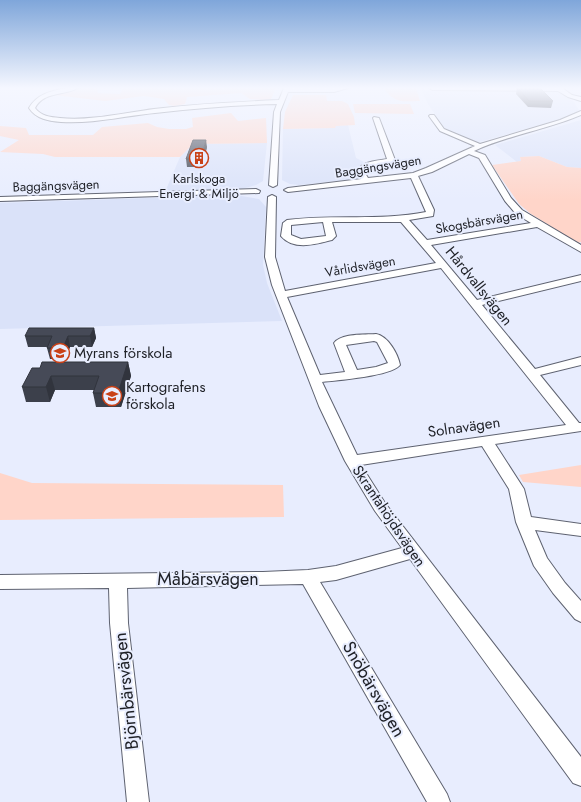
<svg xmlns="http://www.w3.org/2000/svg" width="581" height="802" font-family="Jost,sans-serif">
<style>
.built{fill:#dae2f9}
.green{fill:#ffd5c9}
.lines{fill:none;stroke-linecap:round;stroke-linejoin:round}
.minor-casing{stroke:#5e6270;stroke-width:2}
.minor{fill:#fff;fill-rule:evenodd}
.wall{fill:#3c404b}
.shaded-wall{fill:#31343d}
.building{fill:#464a57;stroke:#31343d}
.labels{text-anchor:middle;stroke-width:4;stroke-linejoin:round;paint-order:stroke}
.far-street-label{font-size:13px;fill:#1e2026;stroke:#e8edfe}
.far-poi-label{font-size:13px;fill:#1e2026;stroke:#e8edfe}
.street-label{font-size:15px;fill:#1e2026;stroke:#e8edfe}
.poi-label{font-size:15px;fill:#1e2026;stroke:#e8edfe;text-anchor:start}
.near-street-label{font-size:18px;fill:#1e2026;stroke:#e8edfe}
</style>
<rect width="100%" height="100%" fill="#e8edfe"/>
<g class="built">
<path d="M421 89 556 90 574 102 579 110 571 116 480 142H473L445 129 428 104Z"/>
<path d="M581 120V168L567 167 539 156 520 157 521 161 517 162 495 145Z"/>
<path d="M348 125 356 158 364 162 359 169 358 174 360 179 299 185 290 184 282 180 283 129 335 128V126Z"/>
<path d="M267 143 263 181 256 185 238 190 165 192 180 157 193 144Z"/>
<path d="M236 195 259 199 266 207 263 265 267 283 282 321 0 329V203Z"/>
</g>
<g class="green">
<path d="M83 88H97L98 93 120 94 123 88H276L271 99 262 100 250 99 241 93 187 97 185 104 175 106 169 105 164 99 144 96 105 101 54 95Z"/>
<path d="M386 88H416L420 101C404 101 396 104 385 90Z"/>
<path d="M293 95H326L327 101H342L348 104 354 117 355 125 336 126 335 128 283 129 285 112Z"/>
<path d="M353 104H410L414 114 355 113Z"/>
<path d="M231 113 238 121 266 118 267 143 193 144 180 157H55L43 154 0 152 19 140 0 136V126L26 128 29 135H93L102 127 148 123 157 127 169 129H186L193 127 192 118Z"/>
<path d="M539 156 567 167 581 168V242L578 243 531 214 519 204 492 165 521 161 520 157Z"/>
<path d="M581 465V487L523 482 519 475Z"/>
<path d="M0 473 32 483 283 485 284 517 0 520Z"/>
</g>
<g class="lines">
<g class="minor-casing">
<g id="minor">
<path d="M66 88H78C64 96 44 91 35 108 41 116 50 117 60 118 91 121 123 113 154 109 195 104 237 102 279 100L284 88H348L334 92H288L280 112 277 185 273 187 269 185 274 112 277 104C237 105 196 108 155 113 124 116 93 124 61 122 49 121 36 119 29 108 37 94 51 91 66 88Z"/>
<path d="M429 88H562L572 95 581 97V101L568 97 558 91 432 90Z"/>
<path d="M581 111V115C546 130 508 135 474 151L485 155 511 198 522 210 581 245V252L537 227 431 245 477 300 581 275V281L482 305 535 369 581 357V365L540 375 579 423H581V431L495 444 524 489 531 517 581 524V536L535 530 547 558 565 583 581 601V622L575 619 553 593 534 566 516 522 509 489 482 446 361 465 385 503 581 757V786L573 783 410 559 336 580 320 582 447 794 450 802H427L303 584 127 588 128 623 149 802H127L110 623 109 588 0 589V575L263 572 308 570 336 566 402 548 375 511 345 461 319 406 272 285 265 257 268 197 272 195 276 197 275 257 285 291 436 263 401 222H332L336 236 332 240C316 244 294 251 281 236L283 223 287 220C334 214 380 221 426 212L411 178 288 192 284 190 288 188 361 179 357 173C360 161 376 161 387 159L373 118 374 117 379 118 395 160 394 162 372 166 365 170V173L368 178 413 173 426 168 475 146 440 131 429 116 430 115H434L444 129 480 144 560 120ZM469 154 479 158 505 201 516 214 531 223 427 240 409 220 433 216 434 210 418 176 432 172ZM323 222 326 236 301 239 291 235V225ZM441 268 566 425 357 455 322 382C338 380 392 376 400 365 398 354 388 336 376 334 364 335 342 333 334 343L345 372 320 375 287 297ZM374 341 377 342 388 363 376 367 357 370 346 345Z"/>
<path d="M256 189 260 191 259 193 0 201V197Z"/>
</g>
</g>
<use href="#minor" class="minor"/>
</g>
<g class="wall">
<path d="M517 88H540L553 101 551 108 528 107 516 94Z"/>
<path d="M207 147 202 167H187L186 159Z"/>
<path d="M94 328 96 338 92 347H70L65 359H50L47 348V347H28L25 336Z"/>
<path d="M128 362 131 376 121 407H96L93 393 94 390H55L50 402H26L22 387 40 368Z"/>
</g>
<g class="shaded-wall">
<path d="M206 140 207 147 202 167 201 159Z"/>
<path d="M94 328 96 338 92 347 90 336Z"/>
<path d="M68 336 70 347 65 359 63 348Z"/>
<path d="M128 362 131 376 121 407 118 393Z"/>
<path d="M51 376 55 390 50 402 46 387Z"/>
</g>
<g class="building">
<path d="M518 88H540L553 101H529Z"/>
<path d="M193 140H206L201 159H186Z"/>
<path d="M29 328H94L90 336H68L63 348H47L52 336H25Z"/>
<path d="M42 362H128L118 393H93L99 376H51L46 387H22L32 368H40Z"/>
</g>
<linearGradient id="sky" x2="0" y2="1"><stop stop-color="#7fa6da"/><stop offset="0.44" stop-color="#f5f7ff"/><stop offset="1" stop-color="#f5f7ff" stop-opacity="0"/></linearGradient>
<rect width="581" height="200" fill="url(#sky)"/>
<defs>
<g id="building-ring" transform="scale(1)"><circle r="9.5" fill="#e8edfe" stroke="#c94117" stroke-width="1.5"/><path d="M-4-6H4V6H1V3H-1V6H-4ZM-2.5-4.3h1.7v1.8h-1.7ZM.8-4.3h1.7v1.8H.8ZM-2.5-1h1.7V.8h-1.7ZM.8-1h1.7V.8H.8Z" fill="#c94117"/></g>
<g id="school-ring" transform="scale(1)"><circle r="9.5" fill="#e8edfe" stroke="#c94117" stroke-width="1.5"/><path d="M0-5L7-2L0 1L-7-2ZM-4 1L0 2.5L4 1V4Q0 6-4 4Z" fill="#c94117"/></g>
</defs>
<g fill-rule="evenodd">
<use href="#building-ring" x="199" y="158"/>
<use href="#school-ring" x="60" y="353"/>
<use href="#school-ring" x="112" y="396"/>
</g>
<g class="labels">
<g class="far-street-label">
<text transform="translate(378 166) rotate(-9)" y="5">Baggängsvägen</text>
<text transform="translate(56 185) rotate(-2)" y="5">Baggängsvägen</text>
<text transform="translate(479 221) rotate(-10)" y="5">Skogsbärsvägen</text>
<text transform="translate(360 266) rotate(-10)" y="5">Vårlidsvägen</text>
</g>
<g class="far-poi-label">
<text x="199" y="183">Karlskoga<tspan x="199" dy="15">Energi &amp; Miljö</tspan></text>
</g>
<g class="street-label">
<text transform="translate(479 286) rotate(51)" y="5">Hårdvallsvägen</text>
<text transform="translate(464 427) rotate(-8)" y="5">Solnavägen</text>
<text transform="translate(389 516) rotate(56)" y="5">Skrantahöjdsvägen</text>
</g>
<g class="poi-label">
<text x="74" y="358">Myrans förskola</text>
<text x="126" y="392">Kartografens<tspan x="126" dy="17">förskola</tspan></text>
</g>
<g class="near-street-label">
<text x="208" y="585">Måbärsvägen</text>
<text transform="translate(374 689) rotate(60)" y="6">Snöbärsvägen</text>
<text transform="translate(126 691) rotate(-96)" y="6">Björnbärsvägen</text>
</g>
</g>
</svg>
